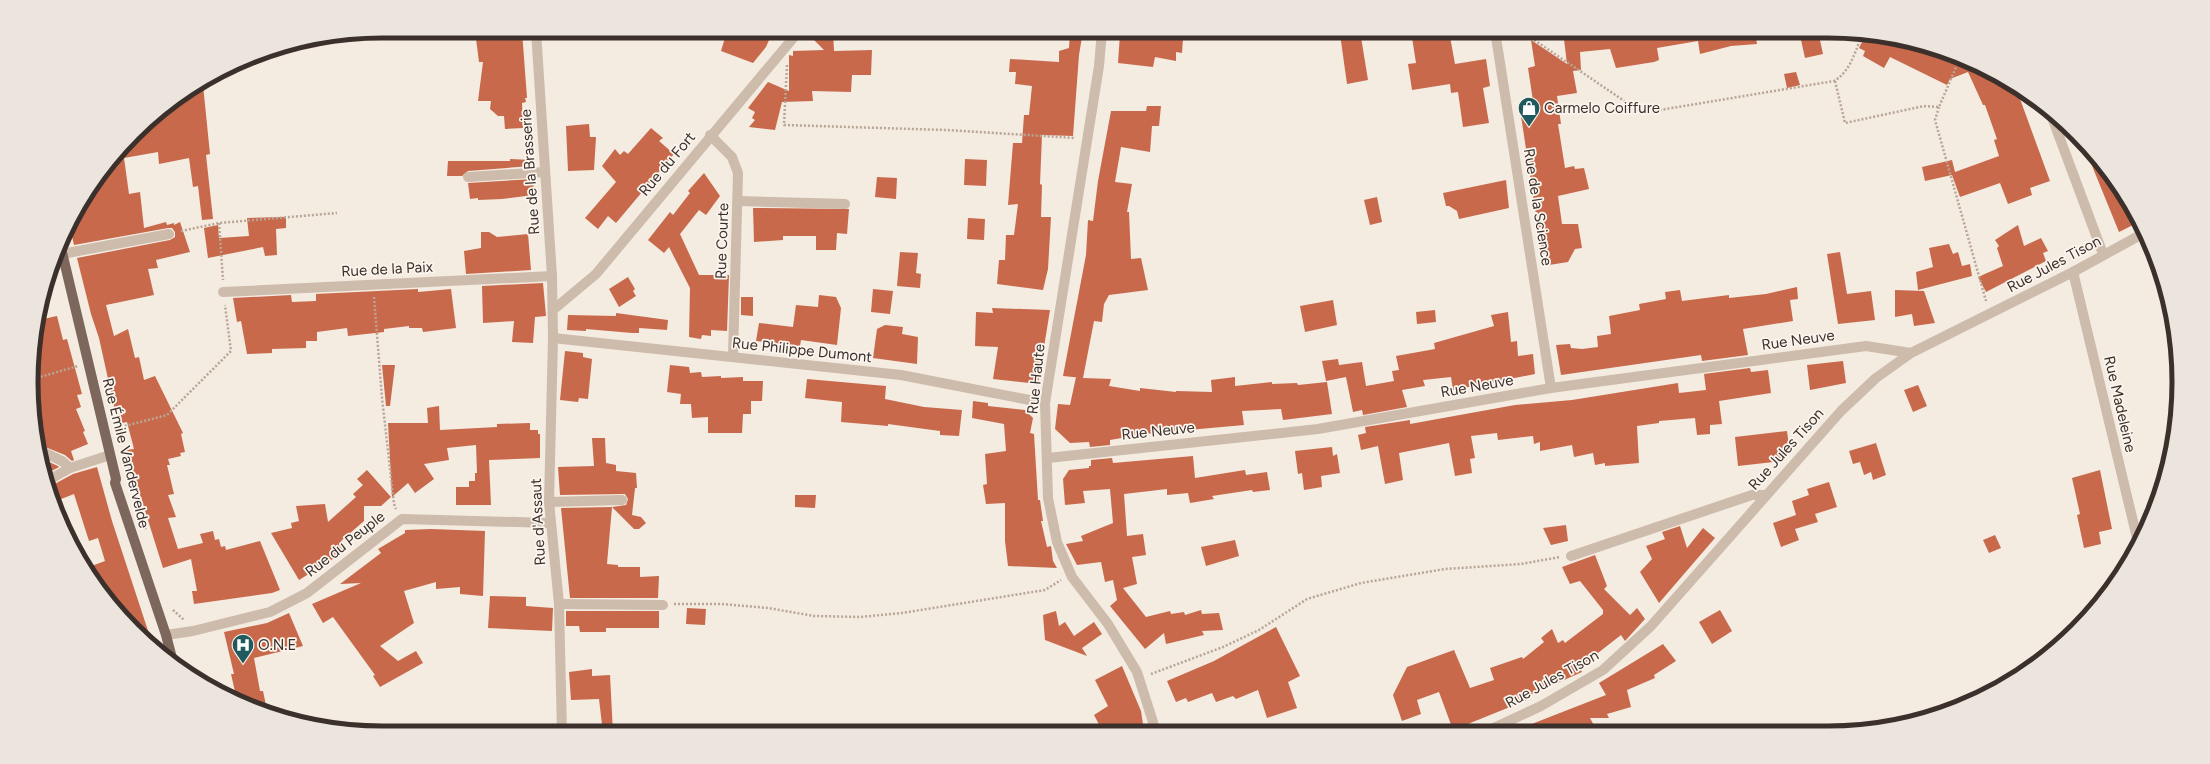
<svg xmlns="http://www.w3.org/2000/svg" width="2210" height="764" font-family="Figtree,sans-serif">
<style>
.building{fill:#c8694b}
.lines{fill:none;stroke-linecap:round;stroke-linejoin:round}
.path{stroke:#b9a596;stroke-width:2.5;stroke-dasharray:2 2;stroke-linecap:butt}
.minor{stroke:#cdbbac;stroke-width:10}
.major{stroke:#7d675c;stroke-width:10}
.labels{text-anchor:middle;stroke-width:3.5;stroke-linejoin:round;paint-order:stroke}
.poi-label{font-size:15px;fill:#3b302b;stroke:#fbf5ee;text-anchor:start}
.street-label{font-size:15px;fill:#3b302b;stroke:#fbf5ee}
.rim{fill:none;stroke:#3b302b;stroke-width:5}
</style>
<rect width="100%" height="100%" fill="#f4ebe1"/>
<g class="building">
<path d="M475 31H522L527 98H525L526 102 522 103 523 128 505 129 504 116H498L490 109 491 101H478L483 62H479Z"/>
<path d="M727 31H773L766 47 753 63 721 51Z"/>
<path d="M805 31H833L834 51 872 50 871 75H852L851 92 812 91 813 101 782 102 775 130 749 127 755 120 752 118 755 112 748 108 768 82 789 91V55L793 56V51L824 50Z"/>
<path d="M1070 31H1083L1079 55 1073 136 1042 135 1040 184 1042 185 1041 217H1051L1048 269 1043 290 997 284 999 260H1005L1006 235H1014L1018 204 1008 205 1013 143H1022L1024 115H1029L1032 86 1015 84 1016 72H1009L1010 59 1059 62V51L1069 48Z"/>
<path d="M1360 31 1368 80 1347 84 1340 34Z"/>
<path d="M1411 31H1449L1455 64 1486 59 1490 86 1483 88 1489 123 1463 127 1458 92 1451 93 1450 84 1412 90 1408 64 1416 63Z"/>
<path d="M1563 31H1755L1757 44 1731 46 1700 54 1698 41 1657 48 1659 60 1654 62 1616 68 1610 49 1580 52 1581 70 1573 71 1577 93 1557 96 1561 124H1558L1565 168 1574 166 1575 169 1584 168 1589 189 1558 196 1562 224H1578L1582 248 1575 249 1568 262 1549 265 1547 253 1542 254 1521 116 1535 114 1528 68 1535 66 1531 40 1567 64Z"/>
<path d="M1799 31H1818L1823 54 1805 58Z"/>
<path d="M1120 34 1183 38 1182 53 1176 52V61L1155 57 1153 67 1118 63Z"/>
<path d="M1865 36 1919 43 1983 67 2016 88 2050 181 2030 188 2032 195 2008 204 2000 183 1960 197 1952 175 1925 181 1922 167 1952 160 1955 172 1999 156 1994 140 1997 139 1985 105H1983L1968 72 1950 79 1947 85 1890 57 1884 68 1863 56 1865 51 1859 48Z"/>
<path d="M1796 72 1800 85 1787 88 1784 74Z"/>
<path d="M203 85 210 154 206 155 213 219 202 220 198 186 193 187 189 158 159 164 158 152 124 158 129 194 140 192 144 228 166 222 167 225 174 223V225L180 222 190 252 156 260 158 268 148 269 154 295 106 305 114 336 128 329 135 358 139 357 144 380 155 376 183 433 181 434 185 452 180 453 181 456 168 459 170 465H167L174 494 168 495 176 517 168 518 178 549 203 543 200 534 213 531 215 540 219 539 221 547 225 546 226 550 260 541 280 590 272 593 194 604 192 591H197L191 559 163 568 126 450 134 449 127 422 118 424 99 338 91 314 77 258 170 240 175 237V232L172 228H168L74 245 69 223 103 169 143 127 155 125 154 116Z"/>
<path d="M1147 106H1161L1159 126H1152L1150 152 1121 147 1115 182 1132 184 1127 212H1129L1131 259 1141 258 1148 290 1109 295 1104 304 1102 322 1094 321 1083 378 1111 379 1109 386 1140 391V388L1176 392V391L1212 392 1211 380 1235 377V386L1272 382V384L1297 383 1298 385 1327 382 1332 414 1283 420 1281 409 1242 411 1244 425 1144 434 1110 440V445L1090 447 1089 442 1070 443 1055 429 1058 404 1070 405 1076 377 1083 378 1063 376 1086 255 1088 220 1093 221 1098 181 1111 111H1146Z"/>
<path d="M589 124 590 137H596L594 170 568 171 566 126Z"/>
<path d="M651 128 663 138 659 141 674 154 616 223 608 216 598 229 585 218 616 182 602 166 615 149 620 155 624 151 628 154Z"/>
<path d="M2090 149 2132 206 2137 219H2136L2137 223 2119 232 2086 151Z"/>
<path d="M510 159 531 160V166L468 171 462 176H447L448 161H510Z"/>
<path d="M965 159 987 160 986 186 964 185Z"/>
<path d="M704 173 720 196 706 215 699 210 680 234 699 275H729L727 331 711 330V336L702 335 701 339 689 337 690 288 669 247 664 253 648 240 670 212 673 215 690 193 688 191Z"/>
<path d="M877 177 897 178 896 199 875 197Z"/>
<path d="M533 179 534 195 502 199 478 200V198L470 199 468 183Z"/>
<path d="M1506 180 1509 208 1459 219 1457 211 1449 206H1446L1443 193Z"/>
<path d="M1377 197 1382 222 1370 225 1364 200Z"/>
<path d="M753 208 849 209 847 234 837 233 836 250H816V236H783V240L754 242Z"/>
<path d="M286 217V228L276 229 277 255 265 256 263 247 208 258 204 228 218 225 219 238 249 236 247 218Z"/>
<path d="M968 218 985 219 984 240 967 239Z"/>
<path d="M2018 225 2024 246 2041 238 2048 251 2043 253 2046 261 1986 292 1978 277 2003 266 1997 248 1999 246 1995 240Z"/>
<path d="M481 232H489L497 237 528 234 531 270 466 274 464 251 481 248Z"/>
<path d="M1949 244 1953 254 1958 252 1962 266 1970 264 1972 276 1918 290 1916 272 1933 267 1929 248Z"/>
<path d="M900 252 918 253 916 273 921 274 920 288 897 286Z"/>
<path d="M1840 252 1847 294 1871 291 1875 320 1838 324 1827 254Z"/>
<path d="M628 277 635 289 633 291 636 296 619 307 609 289Z"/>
<path d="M543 283 546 316 535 317 533 343 512 342 514 321 483 323 482 286Z"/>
<path d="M1797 287 1798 299 1790 300 1793 321 1743 329 1748 355 1702 361 1701 355 1561 375 1556 345 1570 344 1571 348 1582 349 1598 347 1597 336 1611 334 1609 316 1640 310 1639 304 1666 299 1665 292 1680 290 1682 301 1729 295V298L1766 294Z"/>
<path d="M418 289V292L451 289 456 328 423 332 422 328H409V326L384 329V332L348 336 347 328 317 332V341H306V348L272 349V353L247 354 241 321 237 322 233 298 291 295 292 302 316 301V294Z"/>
<path d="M873 289 893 291 890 314 871 312Z"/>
<path d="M1895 290 1924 291 1935 323 1914 326 1912 314 1895 317Z"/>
<path d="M819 295 836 297 841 308 837 345 801 340 800 346 756 341 759 323 793 327 796 305 818 307Z"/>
<path d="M741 297H753V316L741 315Z"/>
<path d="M1333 300 1337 325 1305 332 1300 306Z"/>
<path d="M992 308 1050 310 1038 384 993 379 998 347 975 346 976 312 993 313Z"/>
<path d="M1435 310 1436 322 1417 324 1416 312Z"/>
<path d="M1508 312 1511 342 1517 341 1518 356 1533 354 1535 374 1453 390 1451 377 1423 380 1425 386 1402 390 1407 407 1363 415 1362 410 1353 412 1346 377 1326 381 1322 361 1338 359 1339 365 1362 362 1366 386 1394 381 1392 371 1399 370 1396 356 1435 349 1434 343 1494 326 1491 315Z"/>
<path d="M616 313 668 320 667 330 639 328V333H632L586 329V331L567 330 568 315 616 316Z"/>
<path d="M57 316 63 340 67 339 82 394 77 395 81 407 76 409 85 431 83 432 88 444 71 451 74 460 72 461 65 455 38 444 34 420 42 419 37 393 32 394 33 380 37 378 33 366 38 364 34 345V336L36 331 45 327 43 319Z"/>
<path d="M885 325 903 327 902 334 918 337 917 364 873 358 877 329Z"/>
<path d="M565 351 583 353V357L592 359 588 399 579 398 578 402 560 400Z"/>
<path d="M1843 361 1846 383 1810 390 1807 365Z"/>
<path d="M382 365H395L390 406H386Z"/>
<path d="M670 365 689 367 690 373 701 372 702 377 721 376V378L743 377V381H763L762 401H751V414H743L742 433H708V417L692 418 691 404H680L681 394 667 392Z"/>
<path d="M1750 368 1751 372 1768 370 1771 393 1719 401 1722 424 1710 425V434L1697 435 1695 418 1659 421V423L1637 426 1639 463 1605 466V463L1595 465 1593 453 1574 457 1572 445 1540 451V442L1534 444 1533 436 1498 440 1497 433 1471 436 1475 458 1470 459 1472 473 1455 476 1449 443 1399 453 1403 480 1385 484 1378 446 1361 450 1358 435 1366 433 1365 427 1410 420V424L1515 405 1572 400 1678 383 1679 393 1706 390 1704 374Z"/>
<path d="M807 379 886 386 885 399 924 407 962 410 959 436 940 435V431L888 424V426L841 422 842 402 805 398Z"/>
<path d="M1918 385 1927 406 1913 412 1904 390Z"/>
<path d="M973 401 988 403V406L1025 410 1033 418 1030 433 1034 434 1038 500H1040L1043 521H1041L1047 547 1051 546 1053 561 1057 568 1008 566 1005 541V503L986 504 983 485 987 484 985 454 1006 451 1004 424 972 418Z"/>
<path d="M439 406 440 430 497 427V424L530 423V430H538V434H540V458L489 460 491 505H456V487H469V481H475V473H477L476 445 447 448 449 460 424 464 434 479 415 493 408 483 392 497 388 423H428L427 408Z"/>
<path d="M1787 431 1789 446 1792 449 1782 461 1738 466 1735 437Z"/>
<path d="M592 438H605L606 463 616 465V471L636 473 637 488H635L632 515 641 517 646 523 639 529H634L612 507 626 505 628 499 625 494 560 495 558 467 594 466Z"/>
<path d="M1876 443 1886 475 1873 480 1871 472 1864 475 1860 462 1853 464 1849 451Z"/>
<path d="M1332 447 1333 456 1337 454 1340 473 1321 476 1322 487 1304 490 1302 473 1298 474 1295 451Z"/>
<path d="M1193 456 1195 478 1245 470 1246 475 1267 472 1270 490 1253 492 1252 490 1212 496 1214 499 1190 503 1188 493 1167 495V489L1124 494 1127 536 1143 534 1146 555 1132 557 1137 584 1123 588 1146 617 1170 611 1171 614 1184 612 1185 615 1201 610 1202 614 1219 613 1223 630 1202 631 1204 635 1166 644 1164 633 1145 649 1110 606 1117 600 1113 580 1105 582 1101 562 1077 565 1066 544 1083 541 1081 536 1113 523 1110 489 1083 491 1085 503 1065 505 1063 479 1069 470 1089 468V466H1091V460L1112 458 1113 463Z"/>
<path d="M40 458 58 466 59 467 44 475Z"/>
<path d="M97 467 112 521 153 646 134 630 90 577 86 568 105 561 98 538 89 541 74 494 56 501 49 487 73 474Z"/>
<path d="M367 470 391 497 381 506H364V521L341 541 345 548 336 557 299 580 271 533 292 528 291 523 299 521 296 506 325 504 328 522 356 497 353 494 363 485 357 479Z"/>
<path d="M2100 470 2112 529 2099 532 2101 544 2084 548 2077 515 2080 514 2072 478Z"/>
<path d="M1829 482 1837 507 1815 514 1818 522 1795 529 1799 540 1781 547 1773 523 1796 515 1792 501 1809 495 1807 489Z"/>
<path d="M795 495H816L815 508 795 507Z"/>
<path d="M612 507 607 564 618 565V567H640V577L659 576 658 598H570L561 508Z"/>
<path d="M1566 525 1568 541 1551 545 1543 528Z"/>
<path d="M1680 526 1687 548 1703 528 1715 538 1659 603 1640 572 1652 559 1646 546 1665 539 1662 532Z"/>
<path d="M431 529 485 531 483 596 460 594V587L436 589V582L404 591 414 623 380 646 398 661 416 651 423 663 380 687 373 676 375 675 333 617 323 623 312 604 361 583 340 584 381 553 378 549 405 533V530Z"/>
<path d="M1995 535 2001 548 1989 553 1983 540Z"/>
<path d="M1235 540 1239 556 1206 566 1201 547Z"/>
<path d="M1595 555 1607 586 1604 589 1630 615 1637 608 1645 619 1625 641 1621 635 1580 667 1582 672 1526 697 1527 700 1453 730 1439 692 1417 700 1421 714 1402 721 1393 695 1407 667 1454 650 1470 688 1494 680 1490 668 1522 657 1523 659 1544 642 1541 638 1552 629 1558 643 1563 640 1565 643 1603 614V610L1580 581 1570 584 1562 567Z"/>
<path d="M490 596 526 597V606L553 608 552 631 488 628Z"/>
<path d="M687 608 706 609 705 625 686 624Z"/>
<path d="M1720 610 1732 631 1712 644 1699 622Z"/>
<path d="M566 611H659V628H606V632H580L579 626H566Z"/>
<path d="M1056 611 1059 626 1065 622 1074 636 1094 622 1102 634 1082 648 1087 656 1045 640 1043 615Z"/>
<path d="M289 613 303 646 254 658 260 691H263L267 710 236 696 231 674H234L224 632 267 623Z"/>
<path d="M1276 627 1300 676 1288 682 1297 708 1267 718 1258 690 1236 699 1233 696 1216 702 1212 693 1188 702 1186 698 1176 702 1167 681 1214 661Z"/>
<path d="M1663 644 1676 661 1654 675 1655 678 1627 690 1631 707 1607 714 1609 718H1590L1597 731H1514L1606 695 1599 683Z"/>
<path d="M1122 666 1141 711 1144 731 1103 732 1094 715 1108 706 1095 680Z"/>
<path d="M592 669V676L610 675 613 733H603L599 699 571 700 569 672Z"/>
</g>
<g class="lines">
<g class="path">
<path d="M1521 31 1642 113 1834 81C1850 72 1855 52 1862 35"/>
<path d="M787 65 784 125 946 130 1074 138"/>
<path d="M1835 81 1845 123 1924 106 1939 107 1960 58"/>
<path d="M1939 107 1935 120 1986 301"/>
<path d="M219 223 223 280"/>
<path d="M181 231 219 223 337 213"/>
<path d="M374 297 382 398 394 504 396 509"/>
<path d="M33 379 78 366"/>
<path d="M117 428 167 415 231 351 225 305"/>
<path d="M125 454 146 530"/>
<path d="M674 604H722L768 608 814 616 860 617 902 613 1045 590 1061 580"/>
<path d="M173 610 184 620"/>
<path d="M1151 674 1223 647 1259 630 1307 599 1361 583 1445 569 1521 564 1560 557"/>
</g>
<g class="minor">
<path d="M536 31 552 276 553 338 549 502 559 604 562 733"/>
<path d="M1102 31 1099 66 1045 403 1048 498 1057 542 1072 577 1108 624 1137 672 1153 722 1154 731"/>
<path d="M1495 31 1551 388"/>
<path d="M2050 112 2103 254"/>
<path d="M710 135 732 157 738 173 733 357"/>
<path d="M468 177 545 172"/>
<path d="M738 201 845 204"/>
<path d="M62 254 169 234"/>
<path d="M2073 272 2138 542"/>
<path d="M223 292 552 276"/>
<path d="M553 310 596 274 799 31"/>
<path d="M553 338 901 375 1045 403"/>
<path d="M39 450 62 461 70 468"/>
<path d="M1048 458 1318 429 1551 388 1866 346 1911 353"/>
<path d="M47 481 70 468 110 455"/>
<path d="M549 502 622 500"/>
<path d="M1571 556 1752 495H1765"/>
<path d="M559 604 663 605"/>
<path d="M166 635 193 631 270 612 307 593 402 519 550 523"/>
<path d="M1487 731 1541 706 1603 670 1651 626 1841 411 1876 378 1911 353 2073 272 2144 233"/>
</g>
<path class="major" d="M61 248 116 479 115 483 166 635 173 662"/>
</g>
<defs>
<g id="shop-pin" transform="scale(1.15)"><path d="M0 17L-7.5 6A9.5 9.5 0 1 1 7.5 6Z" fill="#1f5a5e" stroke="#fbf5ee"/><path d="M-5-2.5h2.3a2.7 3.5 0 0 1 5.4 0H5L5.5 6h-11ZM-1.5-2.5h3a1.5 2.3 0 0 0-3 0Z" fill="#fff"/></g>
<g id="hospital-pin" transform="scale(1.15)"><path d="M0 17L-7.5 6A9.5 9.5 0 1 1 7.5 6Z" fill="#1f5a5e" stroke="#fbf5ee"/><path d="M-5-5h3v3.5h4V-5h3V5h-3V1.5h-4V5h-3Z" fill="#fff"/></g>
</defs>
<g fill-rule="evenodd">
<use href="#shop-pin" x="1529" y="108"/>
<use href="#hospital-pin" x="243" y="645"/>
</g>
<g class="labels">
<g class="poi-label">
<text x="1544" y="113">Carmelo Coiffure</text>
<text x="258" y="650">O.N.E</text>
</g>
<g class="street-label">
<text transform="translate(667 164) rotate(-50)" y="5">Rue du Fort</text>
<text transform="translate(530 172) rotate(-94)" y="5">Rue de la Brasserie</text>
<text transform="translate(1538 207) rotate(81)" y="5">Rue de la Science</text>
<text transform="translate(722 241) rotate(-88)" y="5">Rue Courte</text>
<text transform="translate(2054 264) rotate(-28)" y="5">Rue Jules Tison</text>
<text transform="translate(387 269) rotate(-3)" y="5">Rue de la Paix</text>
<text transform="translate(1798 340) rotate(-8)" y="5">Rue Neuve</text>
<text transform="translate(802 350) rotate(6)" y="5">Rue Philippe Dumont</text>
<text transform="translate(1036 379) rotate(-84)" y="5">Rue Haute</text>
<text transform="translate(1477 386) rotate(-10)" y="5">Rue Neuve</text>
<text transform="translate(2120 404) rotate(77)" y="5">Rue Madeleine</text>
<text transform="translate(1158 431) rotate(-6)" y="5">Rue Neuve</text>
<text transform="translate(1786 449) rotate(-48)" y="5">Rue Jules Tison</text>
<text transform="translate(126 453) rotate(76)" y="5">Rue Émile Vandervelde</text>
<text transform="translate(538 522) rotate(-93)" y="5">Rue d'Assaut</text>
<text transform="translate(345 544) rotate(-38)" y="5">Rue du Peuple</text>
<text transform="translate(1552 679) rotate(-29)" y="5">Rue Jules Tison</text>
</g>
</g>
<path d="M0 0H2210V764H0ZM382 38H1828A344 344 0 0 1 2172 382V382A344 344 0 0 1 1828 726H382A344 344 0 0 1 38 382V382A344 344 0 0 1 382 38Z" fill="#ece5de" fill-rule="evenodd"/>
<path class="rim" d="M382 38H1828A344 344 0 0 1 2172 382V382A344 344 0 0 1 1828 726H382A344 344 0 0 1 38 382V382A344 344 0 0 1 382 38Z"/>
</svg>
